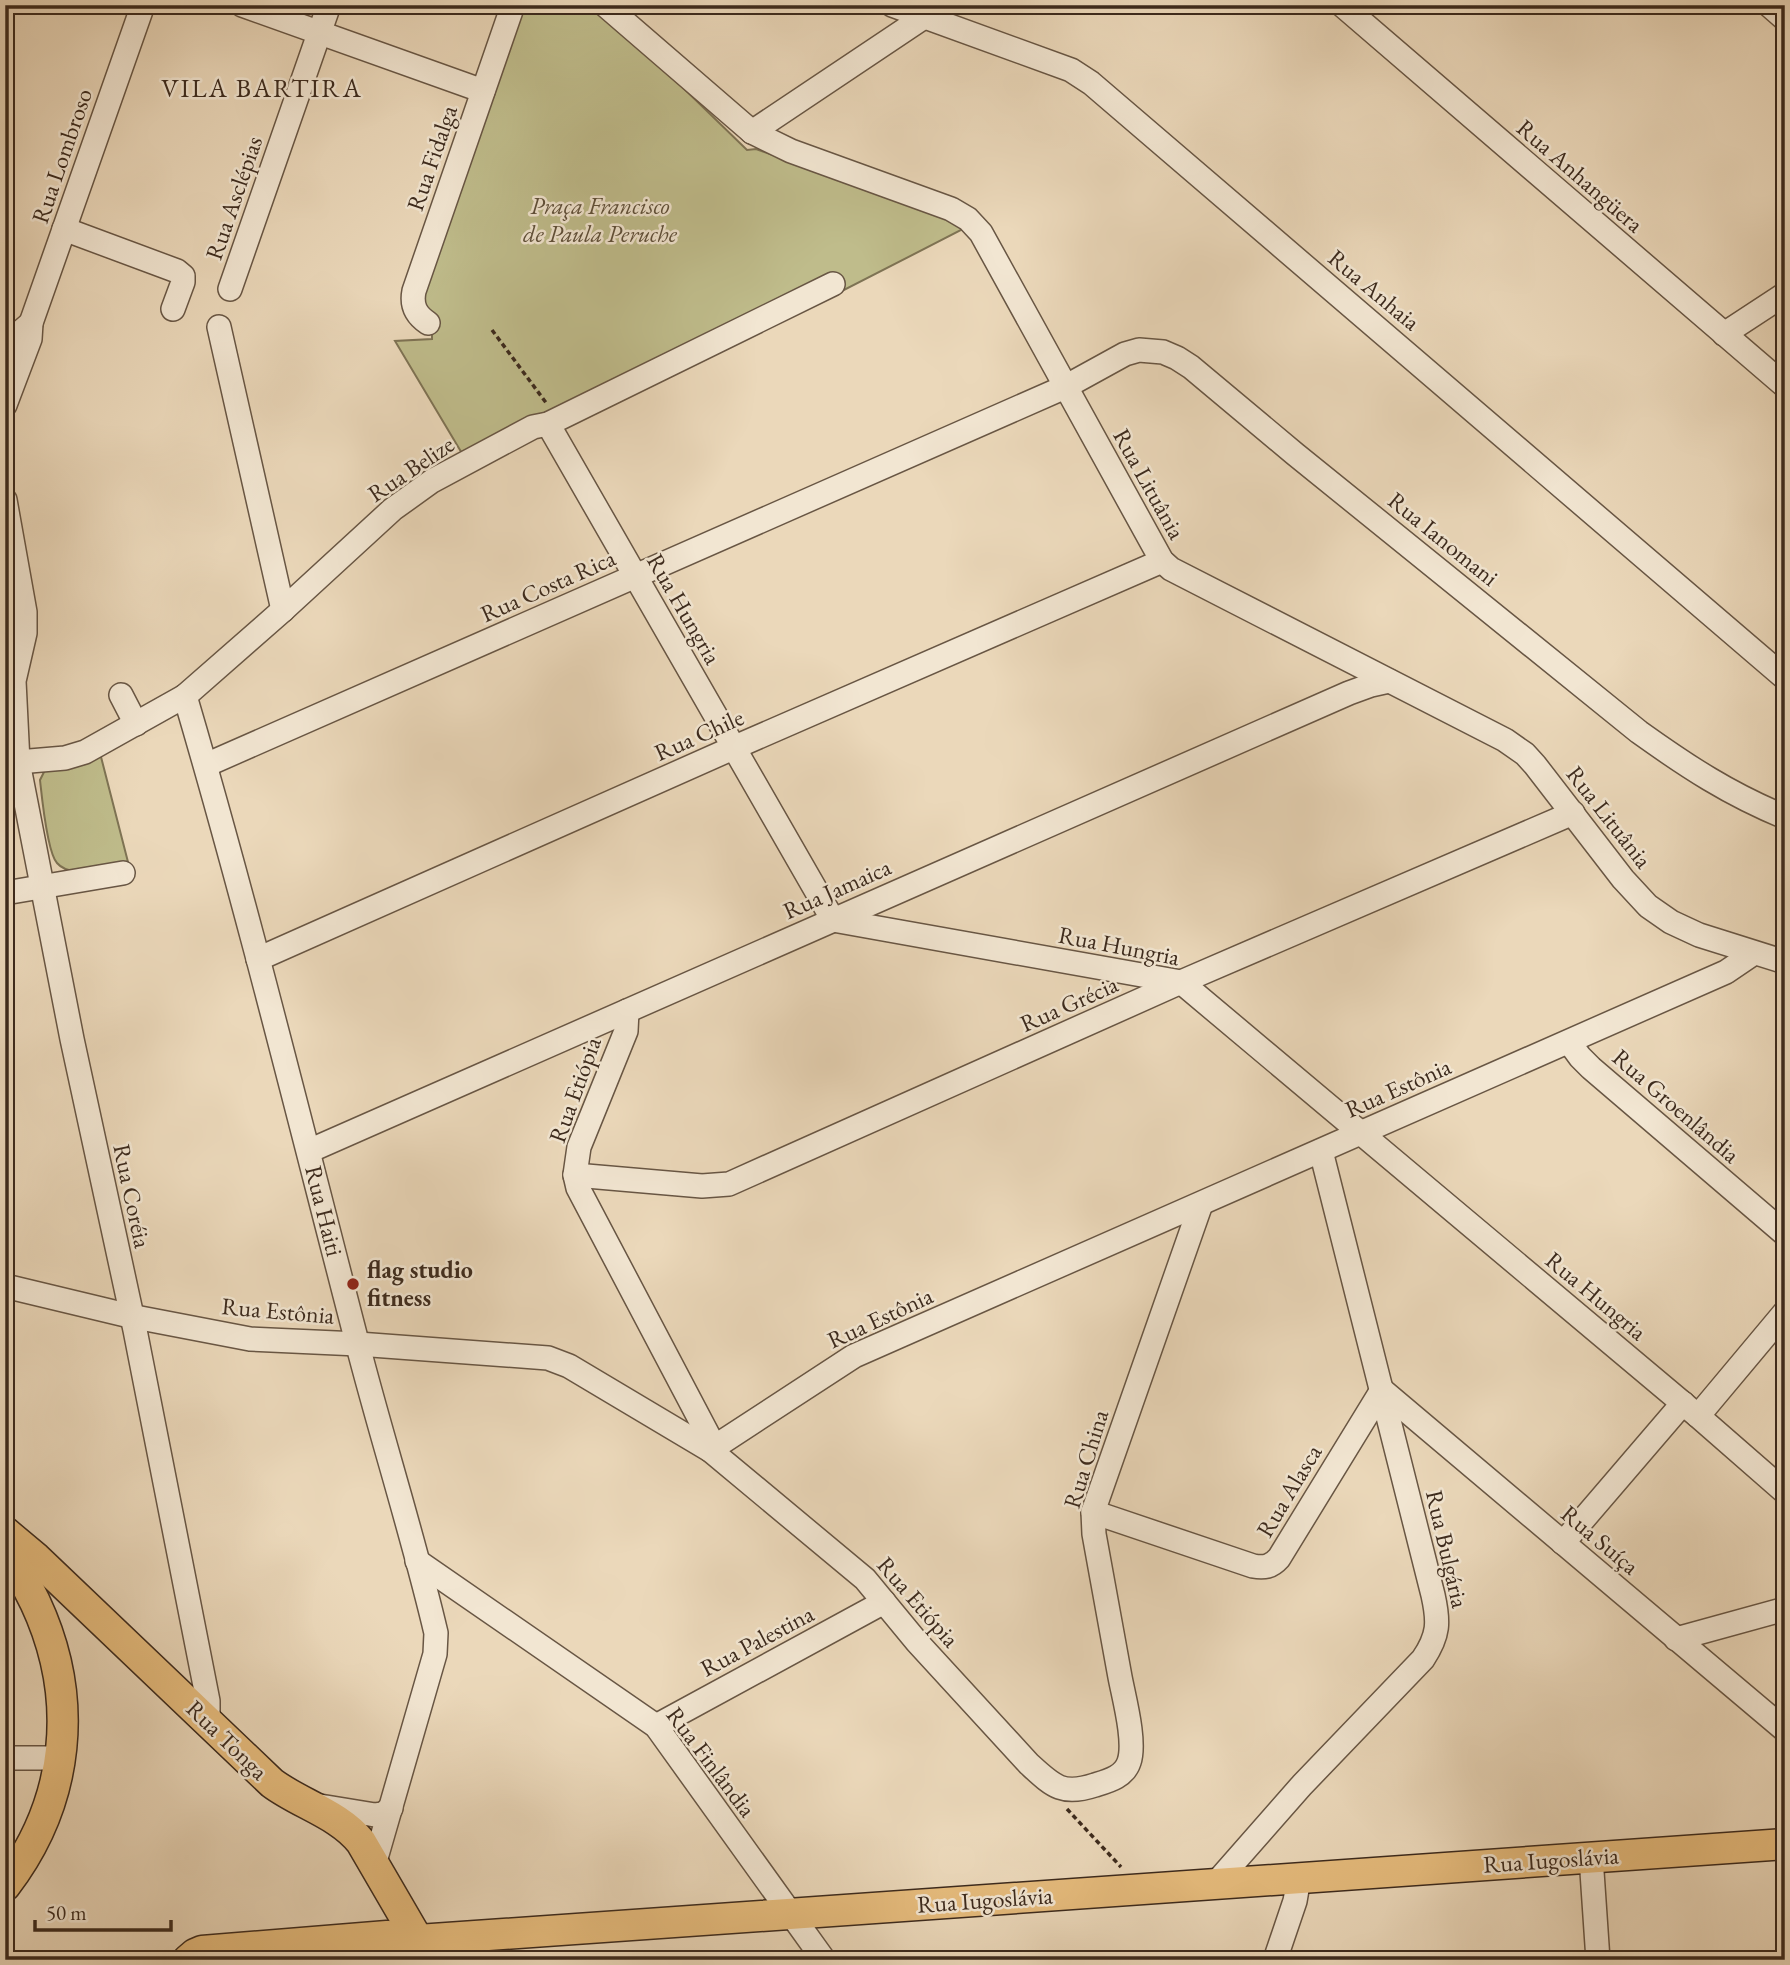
<svg xmlns="http://www.w3.org/2000/svg" width="1790" height="1965" font-family="'EB Garamond',serif">
<style>
.green{fill:#bfbc8b;stroke:#7e7354;stroke-width:2}
.lines{fill:none;stroke-linecap:round;stroke-linejoin:round}
.minor-casing{stroke:#685644;stroke-width:26}
.major-casing{stroke:#3c2a1d;stroke-width:33}
.path{stroke:#3c2a1d;stroke-width:3.5;stroke-dasharray:5 3.5;stroke-linecap:butt}
.minor{stroke:#f2e6d2;stroke-width:23}
.major{stroke:#e6bc7d;stroke-width:30}
.poi-dot{fill:#8f2418;stroke:#f2e6d2;stroke-width:2.5}
.labels{text-anchor:middle;stroke-width:5;stroke-linejoin:round;paint-order:stroke}
.street-label{font-size:24px;fill:#3c2a1d;stroke:#f2e6d2}
.park-label{font-size:24px;font-style:italic;fill:#5d4e38;stroke:#f2e6d2}
.poi-label{font-size:24px;font-weight:bold;fill:#3c2a1d;stroke:#f2e6d2;text-anchor:start}
.neighbourhood-label{font-size:26px;letter-spacing:2px;fill:#3c2a1d;stroke:#f2e6d2}
</style>
<rect width="100%" height="100%" fill="#ebd8ba"/>
<filter id="stains"><feTurbulence type="fractalNoise" baseFrequency=".00286" numOctaves="4"/><feColorMatrix values="0 0 0 0 .2 0 0 0 0 .09 0 0 0 0 .02 0 0 0 .5 -.17"/></filter>
<radialGradient id="worn" r=".72"><stop offset=".6" stop-color="#630" stop-opacity="0"/><stop offset="1" stop-color="#630" stop-opacity=".3"/></radialGradient>
<g class="green">
<path d="M513 5H598L747 150 756 149 937 213 963 229 844 290 834 276 463 455 395 341 432 339V331L413 298Z"/>
<path d="M100 753 128 862 77 872C70 871 62 869 57 863 47 852 42 798 40 780L45 770Z"/>
</g>
<g class="lines">
<g class="minor-casing">
<g id="minor">
<path d="M242 5 483 91"/>
<path d="M605 5 752 132 791 151 951 209 968 219 981 233 1162 561 1171 569 1505 740 1525 754 1535 765 1623 879 1648 906 1671 922 1699 935 1785 962"/>
<path d="M892 5 1071 70 1091 83 1785 678"/>
<path d="M1342 5 1785 386"/>
<path d="M1769 5 1785 19"/>
<path d="M752 132 942 5"/>
<path d="M64 229 177 271 183 276V282L173 309"/>
<path d="M230 289 329 5"/>
<path d="M428 323C416 315 411 306 414 291L513 5"/>
<path d="M219 327 283 610"/>
<path d="M1724 334 1785 294"/>
<path d="M5 338 17 335 31 323"/>
<path d="M5 405 30 339 31 323 143 5"/>
<path d="M548 424 833 920 1181 982 1698 1416 1785 1492"/>
<path d="M5 500 25 612V633L14 681 18 762 72 1039 135 1330 208 1701V1721"/>
<path d="M121 695 136 724"/>
<path d="M185 696C248 910 301 1126 357 1342 382 1439 413 1535 436 1633L435 1654 374 1865"/>
<path d="M18 762 65 758 85 752 185 696 283 610 393 509 432 481 533 427 548 424 833 284"/>
<path d="M206 765 1065 387 1125 354 1139 350 1163 352 1177 358 1191 367 1295 454 1639 732C1688 767 1729 794 1785 817"/>
<path d="M5 893 123 873"/>
<path d="M258 959 733 748 1162 561"/>
<path d="M627 1011 626 1031 579 1147 575 1175 578 1188 715 1448"/>
<path d="M1569 1042 1580 1057 1591 1068 1785 1234"/>
<path d="M309 1151 1349 693 1371 685 1389 681"/>
<path d="M575 1175 702 1186 729 1184 1181 982 1573 813"/>
<path d="M5 1286 130 1316 250 1339 358 1344 548 1358 569 1366 710 1450 854 1356 1726 972 1754 953"/>
<path d="M1698 1416 1785 1312"/>
<path d="M710 1450 865 1579 917 1642 1029 1764C1053 1786 1062 1796 1095 1785 1108 1781 1124 1777 1129 1762 1136 1742 1124 1698 1120 1677 1111 1629 1103 1581 1094 1534L1093 1512 1201 1204"/>
<path d="M1093 1512 1253 1566C1264 1568 1271 1567 1279 1558L1382 1390 1785 1730"/>
<path d="M1563 1543 1683 1403"/>
<path d="M417 1561 656 1726 824 1960"/>
<path d="M1676 1639 1785 1609"/>
<path d="M656 1726 884 1602"/>
<path d="M5 1758H61"/>
<path d="M320 1806 375 1815 383 1814 391 1808"/>
<path d="M1591 1857 1598 1960"/>
<path d="M1215 1884 1302 1785 1423 1659C1439 1635 1439 1622 1433 1595L1321 1151"/>
<path d="M1275 1960 1295 1901 1299 1878"/>
</g>
</g>
<g class="major-casing">
<g id="major">
<path d="M5 1532 36 1558 272 1783C300 1804 339 1814 361 1842L418 1940 436 1960"/>
<path d="M5 1550C17 1566 26 1584 35 1602 80 1698 70 1801 5 1886"/>
<path d="M188 1960 195 1954 202 1951 387 1936 418 1940 1785 1844"/>
</g>
</g>
<g class="path">
<path d="M492 330 547 404"/>
<path d="M1067 1809 1121 1867"/>
</g>
<use href="#minor" class="minor"/>
<use href="#major" class="major"/>
</g>
<circle class="poi-dot" cx="353" cy="1284" r="7"/>
<g class="labels">
<g class="street-label">
<text transform="translate(62 156) rotate(-71)" y="8">Rua Lombroso</text>
<text transform="translate(432 158) rotate(-71)" y="8">Rua Fidalga</text>
<text transform="translate(1580 176) rotate(41)" y="8">Rua Anhangüera</text>
<text transform="translate(234 198) rotate(-71)" y="8">Rua Asclépias</text>
<text transform="translate(1374 290) rotate(40)" y="8">Rua Anhaia</text>
<text transform="translate(411 469) rotate(-34)" y="8">Rua Belize</text>
<text transform="translate(1149 484) rotate(61)" y="8">Rua Lituânia</text>
<text transform="translate(1443 539) rotate(39)" y="8">Rua Ianomani</text>
<text transform="translate(548 586) rotate(-24)" y="8">Rua Costa Rica</text>
<text transform="translate(684 609) rotate(60)" y="8">Rua Hungria</text>
<text transform="translate(699 735) rotate(-24)" y="8">Rua Chile</text>
<text transform="translate(1609 817) rotate(52)" y="8">Rua Lituânia</text>
<text transform="translate(837 889) rotate(-24)" y="8">Rua Jamaica</text>
<text transform="translate(1119 946) rotate(11)" y="8">Rua Hungria</text>
<text transform="translate(1069 1004) rotate(-24)" y="8">Rua Grécia</text>
<text transform="translate(1398 1088) rotate(-24)" y="8">Rua Estônia</text>
<text transform="translate(575 1090) rotate(-70)" y="8">Rua Etiópia</text>
<text transform="translate(1676 1106) rotate(41)" y="8">Rua Groenlândia</text>
<text transform="translate(132 1196) rotate(78)" y="8">Rua Coréia</text>
<text transform="translate(324 1211) rotate(76)" y="8">Rua Haiti</text>
<text transform="translate(1596 1296) rotate(40)" y="8">Rua Hungria</text>
<text transform="translate(278 1311) rotate(5)" y="8">Rua Estônia</text>
<text transform="translate(880 1318) rotate(-25)" y="8">Rua Estônia</text>
<text transform="translate(1086 1459) rotate(-73)" y="8">Rua China</text>
<text transform="translate(1289 1491) rotate(-59)" y="8">Rua Alasca</text>
<text transform="translate(1600 1540) rotate(40)" y="8">Rua Suíça</text>
<text transform="translate(1447 1549) rotate(77)" y="8">Rua Bulgária</text>
<text transform="translate(918 1602) rotate(49)" y="8">Rua Etiópia</text>
<text transform="translate(757 1641) rotate(-28)" y="8">Rua Palestina</text>
<text transform="translate(227 1740) rotate(44)" y="8">Rua Tonga</text>
<text transform="translate(711 1762) rotate(53)" y="8">Rua Finlândia</text>
<text transform="translate(1551 1860) rotate(-4)" y="8">Rua Iugoslávia</text>
<text transform="translate(985 1900) rotate(-4)" y="8">Rua Iugoslávia</text>
</g>
<g class="park-label">
<text x="600" y="214">Praça Francisco<tspan x="600" dy="28">de Paula Peruche</tspan></text>
</g>
<g class="poi-label">
<text x="367" y="1278">flag studio<tspan x="367" dy="28">fitness</tspan></text>
</g>
<g class="neighbourhood-label">
<text x="262" y="97">VILA BARTIRA</text>
</g>
</g>
<rect width="1790" height="1965" fill="none" stroke="#ebd8ba" stroke-width="28"/>
<rect x="7" y="7" width="1776" height="1951" fill="none" stroke="#3c2a1d" stroke-width="3.5"/>
<rect x="14" y="14" width="1762" height="1937" fill="none" stroke="#3c2a1d" stroke-width="2"/>
<path d="M35 1920v10h136v-10" fill="none" stroke="#3c2a1d" stroke-width="3.5"/>
<text x="46" y="1920" font-size="21" fill="#3c2a1d" stroke="#f2e6d2" stroke-width="5" paint-order="stroke">50 m</text>
<rect width="100%" height="100%" filter="url(#stains)"/>
<rect width="100%" height="100%" fill="url(#worn)"/>
</svg>
